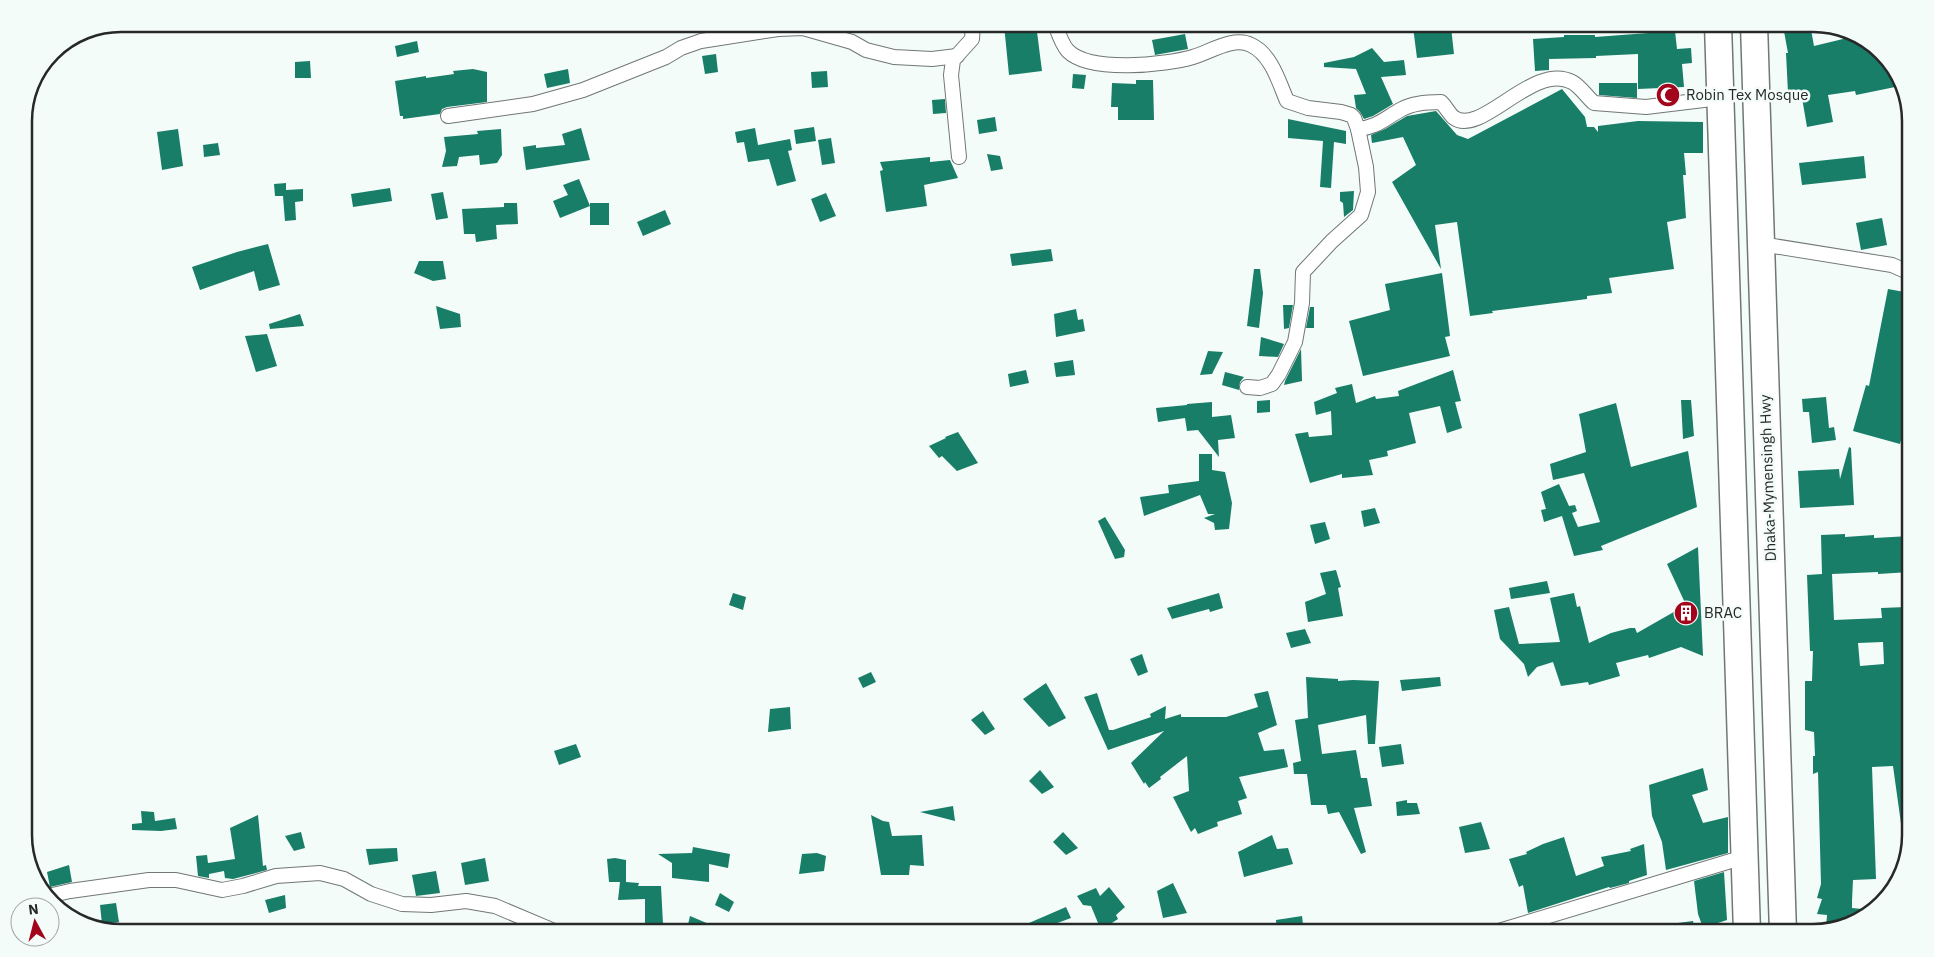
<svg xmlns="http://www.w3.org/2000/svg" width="1934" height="957" font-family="'IBM Plex Sans',sans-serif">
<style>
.building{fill:#187e67;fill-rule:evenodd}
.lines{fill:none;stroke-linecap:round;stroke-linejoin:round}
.street-casing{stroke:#707774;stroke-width:16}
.highway-casing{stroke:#707774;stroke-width:29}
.street{stroke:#fff;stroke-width:14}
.highway{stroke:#fff;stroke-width:26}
.labels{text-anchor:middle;stroke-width:5;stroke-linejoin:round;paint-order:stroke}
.poi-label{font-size:15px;fill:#262928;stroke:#f4fcfa;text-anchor:start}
.street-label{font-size:15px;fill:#262928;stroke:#f4fcfa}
.rim{fill:none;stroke:#262928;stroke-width:2.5}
</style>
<rect width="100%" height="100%" fill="#f4fcfa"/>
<g class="building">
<path d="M1013 24H1036L1042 71 1009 75 1004 25Z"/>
<path d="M1438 24V29L1451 27 1454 54 1417 58 1413 27Z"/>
<path d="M1795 24H1810L1814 46 1843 39 1841 30 1855 34 1894 67 1900 86 1856 95 1855 91 1828 95 1833 122 1807 127 1801 92 1788 93 1786 53H1788L1783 26Z"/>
<path d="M1675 31 1677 49 1691 48 1692 63 1682 64 1684 87 1638 89V54L1596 56V58L1549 59V70L1535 71 1533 39 1564 37V35H1595V37Z"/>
<path d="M1185 34 1188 49 1155 55 1152 40Z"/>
<path d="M417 41 419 52 397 57 395 46Z"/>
<path d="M1372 48 1384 62 1404 60 1406 75 1381 77 1393 104 1373 116 1364 119 1360 112 1356 108 1354 95 1366 94 1356 69 1324 67V63L1354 57Z"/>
<path d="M716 54 718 72 705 74 702 56Z"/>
<path d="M310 61 311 78H295V62Z"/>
<path d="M473 69 487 72V102L447 107 442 109 440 114 403 119V116H400L395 81 426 76V78L454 74 453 71Z"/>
<path d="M568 69 570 83 547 88 544 74Z"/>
<path d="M827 71 828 87 812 88 811 72Z"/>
<path d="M1073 74 1086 75 1084 89 1072 88Z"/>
<path d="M1136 80H1153L1154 120H1118V107H1111L1112 83 1136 84Z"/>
<path d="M1599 83H1637V98L1599 95Z"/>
<path d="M1562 89 1585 117 1587 127H1594L1598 132V126L1638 121 1703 122V153H1684L1686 175H1683L1686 218 1667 222 1674 269 1609 278 1612 293 1587 296V299L1492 311 1493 313 1470 316 1457 222 1435 225 1441 269 1392 182 1416 165 1403 137 1372 143 1371 135 1385 129 1407 116 1436 111 1457 135 1468 139Z"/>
<path d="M945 99 946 113 933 114 932 100Z"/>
<path d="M995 117 997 131 979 134 977 120Z"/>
<path d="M1288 119 1346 131V144L1334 142 1331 188 1320 187 1323 141 1288 138Z"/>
<path d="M814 127 816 141 796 144 794 130Z"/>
<path d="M581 128 590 160 526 170 523 147 536 145V148L565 145 562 134Z"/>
<path d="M755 128 758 145 790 139 792 150 788 151 796 181 777 186 769 159 748 162 744 142 737 143 735 132Z"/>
<path d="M178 129 183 166 162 170 157 132Z"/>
<path d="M501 129 502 155 497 163 480 165 479 155 459 157 457 166 442 167 446 151 444 137 478 134 477 131Z"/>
<path d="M831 138 835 163 822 165 818 140Z"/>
<path d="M218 143 220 155 204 157 203 145Z"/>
<path d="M987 154 1000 156 1003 169 991 171Z"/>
<path d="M1864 156 1866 178 1802 185 1799 163Z"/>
<path d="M930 157V162L950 160 958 178 924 185 927 206 886 212 880 171 883 170 880 162Z"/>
<path d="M579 179 590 206 560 218 553 201 568 195 563 185Z"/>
<path d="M286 183V190L303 189V201L295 202 296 220 285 221 283 196H275L274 184Z"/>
<path d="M390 188 392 201 353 207 351 194Z"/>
<path d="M1354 191 1353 210 1344 217 1343 203 1340 201V192Z"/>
<path d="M443 192 448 218 436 220 431 194Z"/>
<path d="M826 193 836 216 820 222 811 199Z"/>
<path d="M504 203H517L518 224 496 225 497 239 476 242 475 234H464L462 209 504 207Z"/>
<rect x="590" y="203" width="19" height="22"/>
<path d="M665 210 671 224 643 236 637 222Z"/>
<path d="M1882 218 1887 245 1861 250 1856 223Z"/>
<path d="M268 244 280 285 259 291 254 271 200 290 192 267 237 252Z"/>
<path d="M1051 249 1053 261 1012 266 1010 254Z"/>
<path d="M419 261H443L446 279 433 281 414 273Z"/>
<path d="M1254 269H1260L1263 293 1259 328 1247 326Z"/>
<path d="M1442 273 1450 336 1445 337 1450 356 1363 376 1349 321 1390 310 1385 284Z"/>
<path d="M1888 289 1910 293V406L1900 444 1853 431 1866 385 1869 386Z"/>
<path d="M1283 305H1293L1289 328 1284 329Z"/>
<path d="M436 306 460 314 461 327 440 329Z"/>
<path d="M1310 307H1314V328H1306Z"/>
<path d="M1076 309 1078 320 1083 319 1085 331 1056 337 1054 314Z"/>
<path d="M300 314 304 326 270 329 269 324Z"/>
<path d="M267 334 277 366 256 372 245 336Z"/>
<path d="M1261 337 1284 344 1278 357 1259 356Z"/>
<path d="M1301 349 1302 381 1284 385 1285 381Z"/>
<path d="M1208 351 1223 352 1212 374 1200 375Z"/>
<path d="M1073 360 1075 375 1056 377 1054 363Z"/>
<path d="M1026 370 1029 383 1010 387 1008 374Z"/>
<path d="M1453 370 1461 401 1455 402 1462 428 1447 433 1440 406 1409 413 1416 443 1387 451 1388 456 1369 460 1373 475 1342 478V474L1310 483 1295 434 1308 432 1309 437 1332 435 1331 411 1316 415 1314 402 1337 393 1335 388 1352 384 1356 403 1375 396 1376 399 1399 396 1398 391Z"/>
<path d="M1225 372 1244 377 1240 382 1239 390 1222 385Z"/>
<path d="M1826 397 1829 428 1834 427 1836 440 1812 443 1809 412H1803L1802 399Z"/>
<path d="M1270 400V412L1257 413V401Z"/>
<path d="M1681 400H1691L1694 436 1683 439Z"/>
<path d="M1212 402V417L1231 415 1235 438 1218 440 1219 457 1198 430 1187 431 1185 418 1158 422 1156 408 1187 405V404Z"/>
<path d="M1616 403 1631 467 1688 451 1697 507 1601 546 1603 550 1574 556 1562 516 1544 522 1541 510 1546 509 1541 492 1559 484 1569 506 1575 505 1577 511 1572 513 1578 527 1600 522 1584 473 1553 480 1550 464 1586 452 1579 414Z"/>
<path d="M958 432 978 463 957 471 942 456 939 458 929 446 946 438 945 437Z"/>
<path d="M1849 447 1851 448 1854 505 1800 508 1798 471 1839 469 1840 479Z"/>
<path d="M1199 454H1212V470L1225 472 1232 503 1229 529 1215 530 1214 523 1204 518 1215 514H1208L1200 495 1144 516 1140 497 1169 493 1168 485 1199 481Z"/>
<path d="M1375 508 1380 523 1364 527 1361 511Z"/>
<path d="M1105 517 1125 550 1124 557 1115 559 1098 521Z"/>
<path d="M1325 522 1330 539 1315 544 1310 525Z"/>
<path d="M1845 534V537L1874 535V538L1910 536V572L1878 574V572L1832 574 1834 620 1882 618 1881 608 1906 607 1909 659H1910V837L1903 838 1893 766 1872 767 1876 879 1853 880 1852 901V908L1872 910 1866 917 1826 929 1827 915 1817 914 1822 899 1817 898 1821 884 1818 772 1813 774V756H1815L1814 732 1805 730V681H1812L1813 651H1810L1807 575 1822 574 1821 535ZM1883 642 1884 664 1860 666 1858 643Z"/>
<path d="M1698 547 1703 656 1681 647 1649 658 1648 655 1616 663 1620 676 1589 685 1588 682 1561 686 1553 662 1537 667 1528 677 1524 664 1500 639 1494 610 1509 607 1519 644 1560 642 1550 598 1574 593 1577 607 1580 606 1589 643 1611 633 1630 628H1635L1637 633 1686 605 1667 564Z"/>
<path d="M1336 570 1341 587 1338 588 1343 616 1308 622 1305 602 1326 594 1320 573Z"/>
<path d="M1547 581 1550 593 1511 599 1509 588Z"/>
<path d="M733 593 746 597 743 610 729 605Z"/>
<path d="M1219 593 1223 608 1210 612 1209 609 1172 619 1167 608Z"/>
<path d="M1305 629 1311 643 1291 648 1286 633Z"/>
<path d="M1142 654 1148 672 1138 676 1130 659Z"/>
<path d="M871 672 876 682 863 688 858 678Z"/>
<path d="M1306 677 1338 679V681L1353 680 1379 681 1375 744H1368L1366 715 1318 725 1322 754 1356 750 1361 778H1367L1372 806 1354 808 1366 852 1361 854 1339 812 1328 814 1326 805H1311L1307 774H1294L1293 763 1301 761 1295 720 1308 718Z"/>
<path d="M1440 677 1441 686 1402 691 1400 680Z"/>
<path d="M1046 683 1066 718 1049 727 1023 699Z"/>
<path d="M1268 691 1277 725 1258 733 1264 751 1284 749 1288 767 1239 777 1247 798 1238 801 1242 814 1217 822 1218 826 1198 834 1195 828 1191 832 1173 797 1189 791 1187 756 1160 777 1161 779 1149 788 1145 782 1144 784 1131 763 1164 731 1108 750 1084 697 1097 693 1109 730H1113L1151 717 1150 714 1166 706 1165 719 1181 714V717H1226L1258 707 1254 694Z"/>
<path d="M790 707 791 729 768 732 770 709Z"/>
<path d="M983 711 995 729 985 735 971 720Z"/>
<path d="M576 744 581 757 559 765 554 751Z"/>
<path d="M1401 744 1404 764 1382 767 1379 747Z"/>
<path d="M1703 768 1708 790 1692 795 1703 823 1728 817V853L1666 870 1662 842 1652 816 1649 785Z"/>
<path d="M1040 770 1054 787 1042 794 1029 781Z"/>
<path d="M1407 800V803H1417L1420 814 1397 816 1396 802Z"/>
<path d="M953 806 955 821 920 812Z"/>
<path d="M141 811 154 812 155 821 175 818 177 829 161 831 132 830V824L142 823Z"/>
<path d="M258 815 263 866 266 865 267 870 233 879 225 878 224 871 209 874V878L198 876 196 856 207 855 208 863 235 859 230 828Z"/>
<path d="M871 815 883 821 889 822 892 836 922 835 924 866 910 865 909 875H881Z"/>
<path d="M1481 822 1490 849 1465 853 1459 827Z"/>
<path d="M301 832 305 848 294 851 285 836Z"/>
<path d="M1063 832 1078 848 1066 855 1053 842Z"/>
<path d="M1272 835 1277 849 1288 848 1293 864 1244 877 1238 852Z"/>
<path d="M1564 837 1576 876 1604 866 1601 857 1631 851 1630 849 1644 844 1647 875 1629 881V883L1610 888 1609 887 1528 913 1523 885 1519 887 1509 859 1527 854 1526 852 1543 844Z"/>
<path d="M693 847 730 854 728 868 709 864V882L672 878V863L658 854 692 853Z"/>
<path d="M397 848 398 861 369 865 366 849Z"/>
<path d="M817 853 826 856 824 871 799 874 802 854Z"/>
<path d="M485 858 489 881 465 885 461 863Z"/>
<path d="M615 858 626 860V882L639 883 638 886H661L663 924 645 923V899L618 900 620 882H609L607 859Z"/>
<path d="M69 865 72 882 50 887 47 872Z"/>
<path d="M436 871 440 893 416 896 412 875Z"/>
<path d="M1724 872 1727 920 1703 928 1698 914 1694 881Z"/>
<path d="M1173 883 1187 913 1163 918 1157 891Z"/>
<path d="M1109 887 1125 907 1116 915 1118 919 1101 930 1091 906 1083 905 1077 896 1096 888 1100 896Z"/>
<path d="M720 893 734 902 729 912 715 905Z"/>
<path d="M285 895 286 908 269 913 265 900Z"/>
<path d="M116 903 119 922 102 924 100 905Z"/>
<path d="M1066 907 1071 918 1033 932 1029 923Z"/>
<path d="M690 916 709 924 706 933H686Z"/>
<path d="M1302 916 1304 933H1277L1276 920Z"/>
<path d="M1693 921 1695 933H1655V926Z"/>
</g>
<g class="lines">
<g class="street-casing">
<g id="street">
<path d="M1055 24C1058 32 1062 45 1068 51 1090 73 1165 65 1193 57 1210 52 1234 36 1251 45 1271 54 1279 82 1287 101L1308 108 1341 112 1351 115 1354 118 1358 129C1378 127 1385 118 1402 109 1413 103 1429 102 1441 102 1445 106 1449 113 1453 117 1480 139 1533 61 1572 82 1580 86 1587 97 1594 103L1646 107 1720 98"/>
<path d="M448 116 533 104 583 90 666 57 681 48 701 41 778 29 803 28 852 42 866 50 894 57 932 59 957 56"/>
<path d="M959 157 951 75 953 60 972 39 973 24"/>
<path d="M1761 244 1892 265 1910 273"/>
<path d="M1247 387 1260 388 1272 384 1279 374 1295 342 1302 303 1303 272 1332 241 1361 215 1368 192 1366 167 1358 129"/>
<path d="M48 896 70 891 149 880H176L222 890 243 886 276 876 320 873 344 879 371 894 402 904 431 905 466 901 495 906 559 933"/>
<path d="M1492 933 1744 857"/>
</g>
</g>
<g class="highway-casing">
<g id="highway">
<path d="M1718 24 1747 933"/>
<path d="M1754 24 1783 933"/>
</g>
</g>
<use href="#street" class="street"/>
<use href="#highway" class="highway"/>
</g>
<defs>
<g id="mosque-disc" transform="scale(1.25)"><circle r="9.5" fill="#a2041c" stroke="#f4fcfa"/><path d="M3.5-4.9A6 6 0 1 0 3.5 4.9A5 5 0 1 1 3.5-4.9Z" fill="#fff"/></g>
<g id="building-disc" transform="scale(1.25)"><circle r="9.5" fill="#a2041c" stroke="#f4fcfa"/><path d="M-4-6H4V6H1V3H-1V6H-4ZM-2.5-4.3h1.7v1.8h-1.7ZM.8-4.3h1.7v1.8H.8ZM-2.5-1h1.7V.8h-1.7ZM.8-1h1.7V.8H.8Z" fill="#fff"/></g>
</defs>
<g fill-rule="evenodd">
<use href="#mosque-disc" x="1668" y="95"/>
<use href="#building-disc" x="1686" y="613"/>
</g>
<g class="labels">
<g class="poi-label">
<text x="1686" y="100">Robin Tex Mosque</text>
<text x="1704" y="618">BRAC</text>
</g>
<g class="street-label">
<text transform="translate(1768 478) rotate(-92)" y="5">Dhaka-Mymensingh Hwy</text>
</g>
</g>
<path d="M0 0H1934V957H0ZM121 32H1813A89 89 0 0 1 1902 121V835A89 89 0 0 1 1813 924H121A89 89 0 0 1 32 835V121A89 89 0 0 1 121 32Z" fill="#f4fcfa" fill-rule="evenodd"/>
<path class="rim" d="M121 32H1813A89 89 0 0 1 1902 121V835A89 89 0 0 1 1813 924H121A89 89 0 0 1 32 835V121A89 89 0 0 1 121 32Z"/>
<g transform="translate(35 922) rotate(353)"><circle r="24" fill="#f4fcfa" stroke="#a2a8a6"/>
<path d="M0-4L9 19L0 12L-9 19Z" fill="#a2041c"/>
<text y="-8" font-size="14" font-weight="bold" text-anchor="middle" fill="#262928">N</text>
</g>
</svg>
